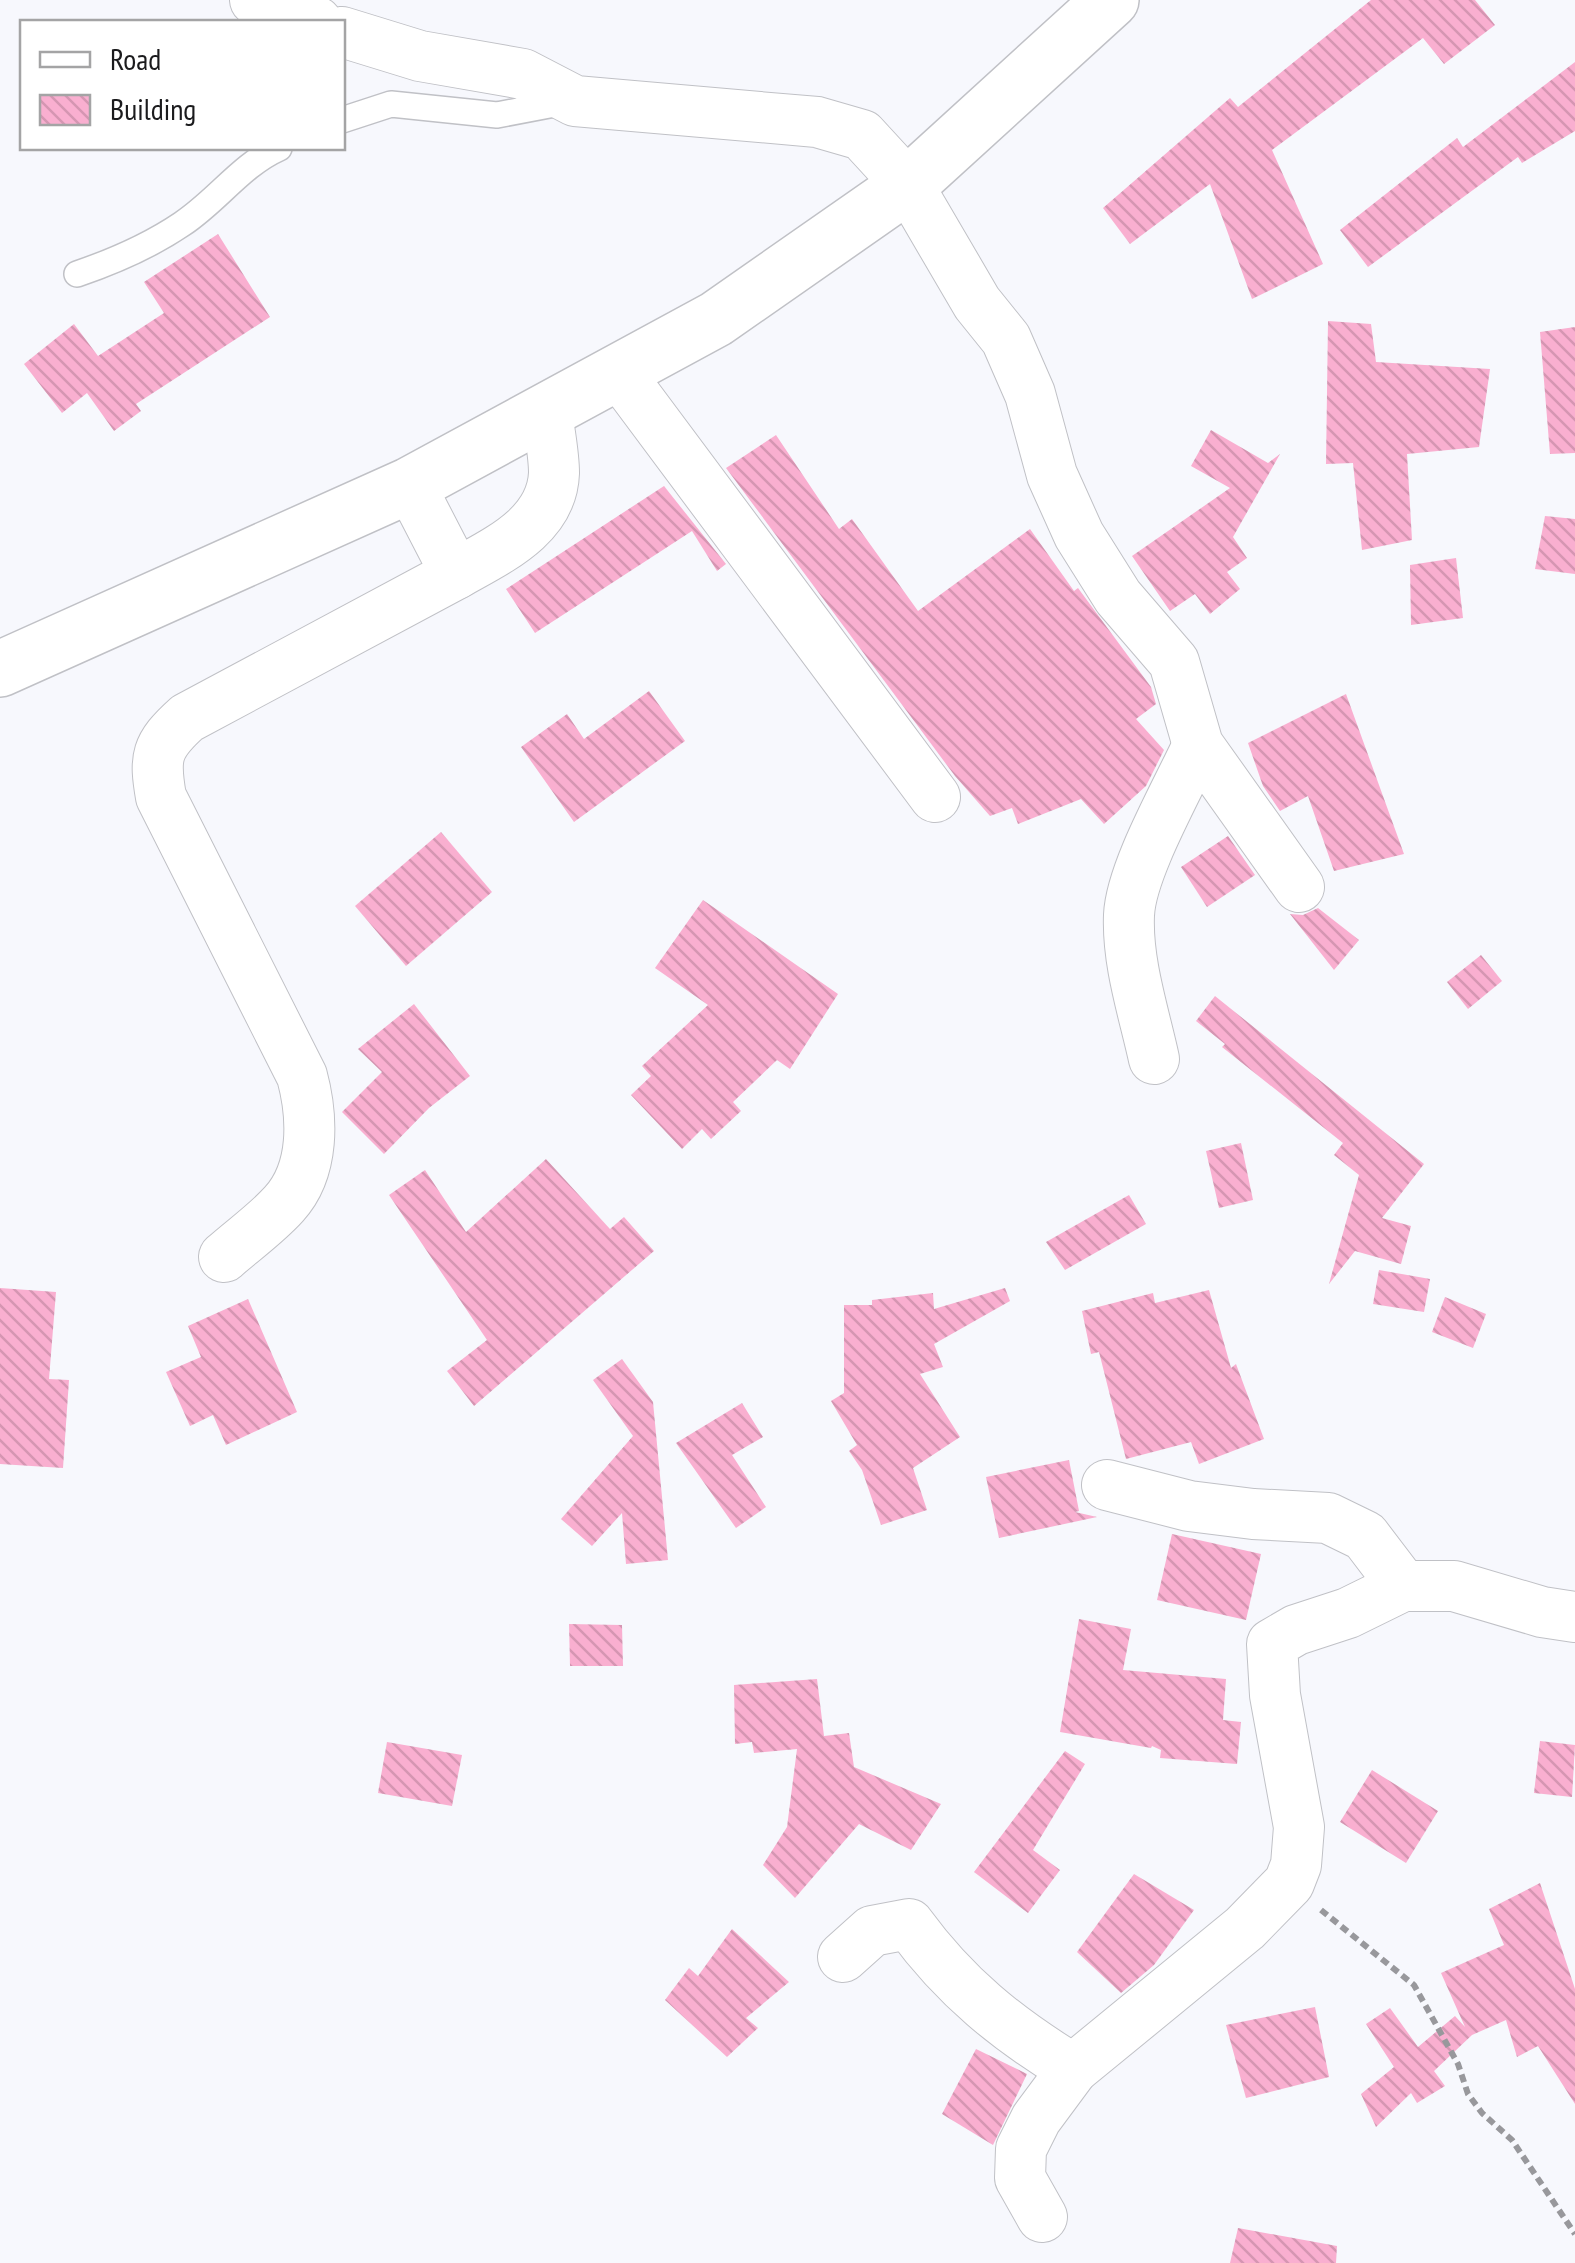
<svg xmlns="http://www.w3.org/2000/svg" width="1575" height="2263" font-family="'PT Sans Narrow',sans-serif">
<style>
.building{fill:url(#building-back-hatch)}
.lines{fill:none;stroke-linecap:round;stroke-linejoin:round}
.service-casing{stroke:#c0c1c6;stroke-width:28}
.minor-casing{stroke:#c0c1c6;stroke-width:52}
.secondary-casing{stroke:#c0c1c6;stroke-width:58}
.path{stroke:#98989c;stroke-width:6;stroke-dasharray:8 5;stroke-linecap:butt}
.service{stroke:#fff;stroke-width:25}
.minor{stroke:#fff;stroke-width:50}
.secondary{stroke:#fff;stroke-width:55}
</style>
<defs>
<pattern id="building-back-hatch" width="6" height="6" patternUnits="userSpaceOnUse" patternTransform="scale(2.5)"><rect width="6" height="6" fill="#f9afd0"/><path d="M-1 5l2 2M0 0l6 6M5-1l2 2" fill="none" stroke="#d596b2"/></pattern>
</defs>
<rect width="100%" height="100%" fill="#f7f8fd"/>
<g class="building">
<path d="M1371 0H1475L1495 25 1444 64 1423 38 1272 150 1323 264 1252 299 1210 184 1130 244 1103 208 1230 98 1238 107Z"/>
<path d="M1575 62V131L1522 163 1518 157 1368 267 1340 230 1457 138 1463 147Z"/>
<path d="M218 234 270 317 136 404 141 411 114 431 87 393 62 413 24 364 74 324 98 356 164 313 144 282Z"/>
<path d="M1328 321 1371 324 1376 362 1490 369 1479 447 1407 454 1412 540 1362 550 1353 463 1326 464Z"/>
<path d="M1575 327V453L1550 454 1540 332Z"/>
<path d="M1211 430 1268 463 1280 454 1233 537 1247 558 1227 572 1240 589 1210 614 1195 594 1170 611 1132 556 1230 488 1191 466Z"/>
<path d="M776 435 839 529 852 519 918 611 1030 529 1074 591 1078 588 1151 687 1156 704 1136 719 1164 750 1146 786 1104 824 1081 799 1018 824 1012 808 990 816 955 776 726 468Z"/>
<path d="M664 486 726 564 717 571 692 531 535 633 506 589Z"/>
<path d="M1545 516 1575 519V574L1535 569Z"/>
<path d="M1456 558 1463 618 1411 625 1410 565Z"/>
<path d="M649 691 685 741 574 822 521 747 567 714 584 739Z"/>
<path d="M1346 694 1404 854 1334 871 1308 796 1280 811 1263 786 1248 743Z"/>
<path d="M441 832 492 892 406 966 355 906Z"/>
<path d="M1228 836 1255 875 1207 907 1181 867Z"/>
<path d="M703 900 838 994 790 1069 777 1060 733 1102 741 1111 711 1139 702 1129 682 1149 631 1095 651 1076 642 1066 708 1005 655 968Z"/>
<path d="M1318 908 1359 940 1334 970 1290 914 1303 915Z"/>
<path d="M1481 955 1502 981 1468 1009 1447 982Z"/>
<path d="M1215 996 1424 1164 1382 1218 1411 1226 1401 1264 1355 1251 1329 1284 1359 1175 1334 1155 1343 1143 1222 1047 1225 1044 1196 1021Z"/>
<path d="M414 1004 470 1076 429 1108 384 1154 342 1112 382 1072 358 1049Z"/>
<path d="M1241 1143 1253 1200 1219 1208 1206 1151Z"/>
<path d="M546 1159 610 1229 624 1217 654 1251 474 1406 447 1371 487 1340 389 1195 425 1170 466 1232Z"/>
<path d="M1129 1195 1146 1224 1065 1270 1046 1242Z"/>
<path d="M1379 1270 1430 1279 1424 1312 1373 1304Z"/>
<path d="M0 1288 56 1292 49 1379 69 1380 63 1468 0 1464Z"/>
<path d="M1005 1288 1010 1301 934 1344 943 1367 920 1374 960 1437 913 1468 927 1510 881 1525 862 1470 849 1451 857 1445 831 1401 844 1393V1305H872V1300L933 1293 934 1309Z"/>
<path d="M1209 1290 1231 1368 1236 1364 1264 1439 1199 1464 1191 1442 1126 1459 1099 1352 1091 1354 1082 1311 1153 1293 1155 1303Z"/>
<path d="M1445 1297 1486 1314 1473 1348 1432 1332Z"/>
<path d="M248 1299 297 1412 226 1445 213 1415 190 1426 166 1372 201 1357 188 1326Z"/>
<path d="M622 1359 653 1402 668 1560 626 1564 622 1513 592 1546 561 1519 633 1436 593 1380Z"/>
<path d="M742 1403 763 1437 732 1455 766 1507 736 1528 676 1443Z"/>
<path d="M1069 1460 1079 1511 1075 1512 1097 1517 999 1538 986 1477Z"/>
<path d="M1172 1534 1261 1554 1246 1620 1157 1600Z"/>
<path d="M1079 1619 1131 1629 1123 1670 1226 1679 1223 1720 1241 1722 1237 1764 1160 1758 1161 1750 1152 1746 1151 1748 1060 1732Z"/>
<path d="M569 1624 622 1625 623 1666H570Z"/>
<path d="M817 1679 824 1736 849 1733 854 1767 941 1804 911 1850 859 1824 795 1898 763 1865 787 1827 797 1749 754 1753 752 1742 735 1744 734 1685Z"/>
<path d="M1540 1741 1575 1745 1572 1797 1534 1793Z"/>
<path d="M387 1742 462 1755 452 1806 378 1793Z"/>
<path d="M1065 1751 1085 1764 1033 1850 1060 1870 1028 1913 974 1872Z"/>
<path d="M1372 1770 1438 1811 1406 1863 1340 1822Z"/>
<path d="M1134 1874 1194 1910 1154 1965 1121 1993 1077 1952Z"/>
<path d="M1540 1883 1575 1989V2104L1538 2046 1517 2057 1506 2020 1472 2035 1434 2071 1445 2086 1417 2103 1411 2093 1376 2127 1361 2094 1394 2067 1366 2024 1390 2008 1418 2047 1455 2016 1465 2027 1441 1973 1504 1945 1489 1909Z"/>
<path d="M732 1929 789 1982 746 2018 758 2028 727 2057 665 2000 689 1968 698 1976Z"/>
<path d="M1315 2007 1329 2077 1246 2098 1226 2025Z"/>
<path d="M976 2049 1027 2074 993 2145 942 2114Z"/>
<path d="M1238 2228 1337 2246 1336 2263H1230Z"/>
</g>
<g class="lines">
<g class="service-casing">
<g id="service">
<path d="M342 120 391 104 497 115 565 102"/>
<path d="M77 274C112 262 151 245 182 224 217 201 241 165 279 148"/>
</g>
</g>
<g class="minor-casing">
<g id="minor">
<path d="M255 0 317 22"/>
<path d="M342 32 420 56 523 74 575 101 817 122 862 135 908 185 977 303 1006 339 1030 394 1052 475 1079 535 1118 597 1174 662 1198 745 1299 887"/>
<path d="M619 373 935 797"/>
<path d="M456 574C496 551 552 527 554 473 554 453 549 431 547 411"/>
<path d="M1154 1059C1144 1013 1127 963 1129 915 1131 870 1178 789 1198 745"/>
<path d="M224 1257C243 1240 266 1224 284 1204 315 1170 313 1117 302 1076L161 797C154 757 156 746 187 718L456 574 410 485"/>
<path d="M1107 1485 1189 1506 1253 1514 1328 1518 1365 1536 1403 1586"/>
<path d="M843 1957 872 1931 909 1924C955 1987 1007 2029 1073 2069"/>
<path d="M1042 2217 1020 2178 1021 2149 1036 2119 1073 2069 1245 1928 1289 1883 1296 1865 1299 1827 1275 1695 1272 1644 1296 1630 1348 1613 1403 1586H1454L1542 1612 1575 1617"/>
</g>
</g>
<g class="secondary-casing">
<path id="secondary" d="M0 669 410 485 716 319 908 185 1111 0"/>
</g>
<path class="path" d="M1321 1910 1414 1985 1458 2064 1468 2094 1482 2113 1512 2140 1575 2234"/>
<use href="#service" class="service"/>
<use href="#minor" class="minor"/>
<use href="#secondary" class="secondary"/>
</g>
<rect x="20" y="20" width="325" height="130" fill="#ffffff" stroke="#a4a4a5" stroke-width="2.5"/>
<rect x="40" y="52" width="50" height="15" fill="#ffffff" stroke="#a4a4a5" stroke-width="2.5"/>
<text x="110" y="70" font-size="30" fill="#1b1b1d">Road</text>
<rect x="40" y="95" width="50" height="30" fill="url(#building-back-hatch)" stroke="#a4a4a5" stroke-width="2.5"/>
<text x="110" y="120" font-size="30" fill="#1b1b1d">Building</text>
</svg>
